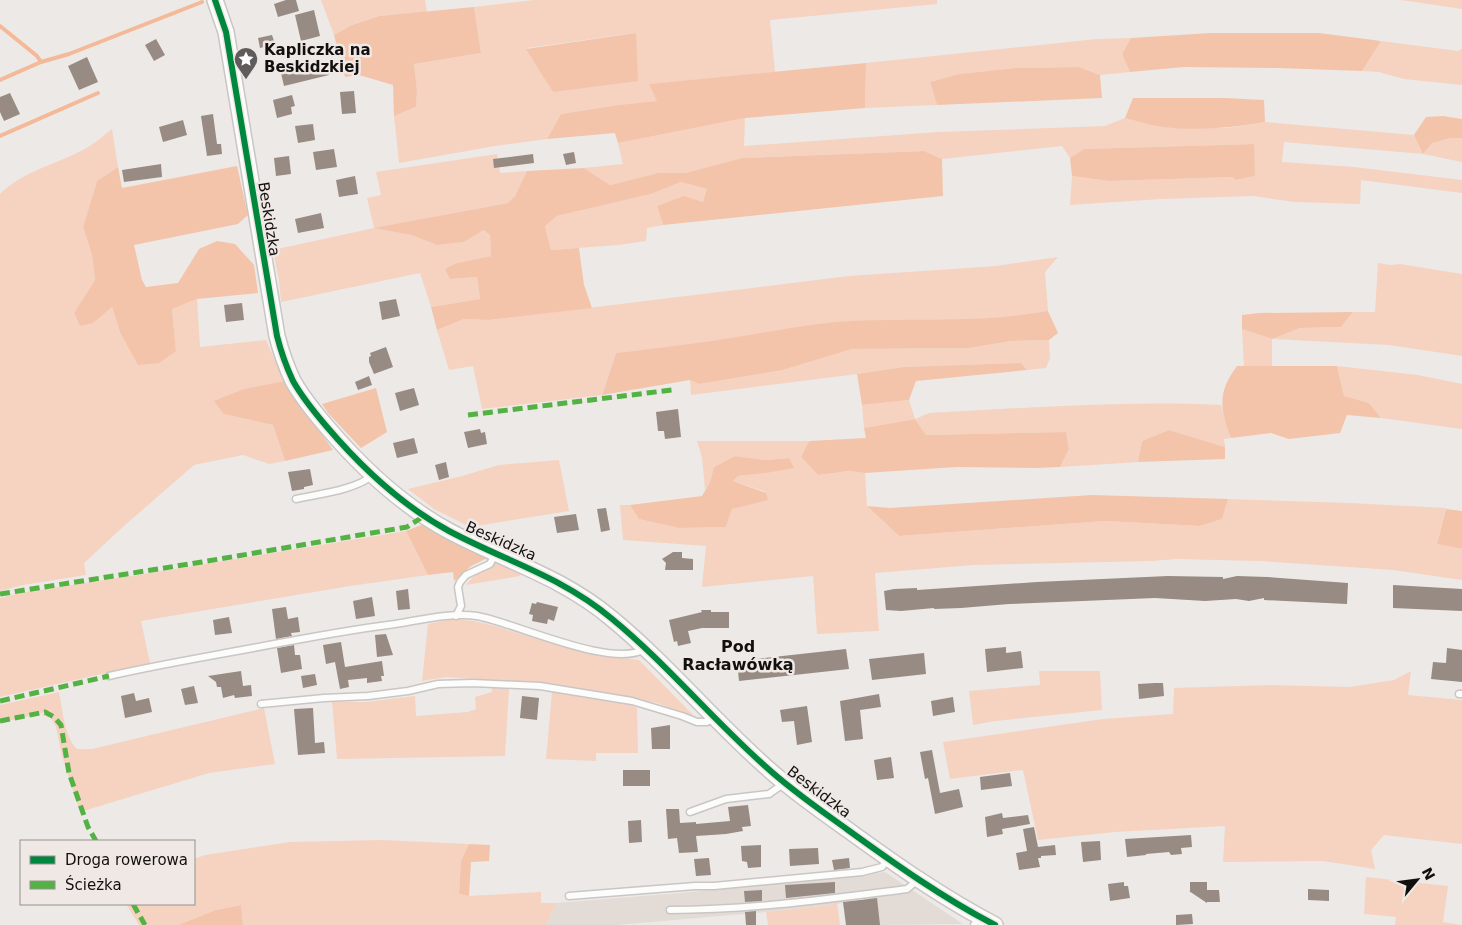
<svg xmlns="http://www.w3.org/2000/svg" width="1462" height="925" font-family="'DejaVu Sans',sans-serif">
<style>
.built{fill:#e3dbd6}
.green{fill:#f5d3c0;fill-rule:evenodd}
.forest{fill:#f3c4aa}
.lines{fill:none;stroke-linecap:round;stroke-linejoin:round}
.stream{stroke:#f3b998;stroke-width:4}
.building{fill:#978b83}
.service-casing{stroke:#c9c6c5;stroke-width:9}
.tertiary-casing{stroke:#c9c6c5;stroke-width:18}
.service{stroke:#fcfcfb;stroke-width:6}
.tertiary{stroke:#fcfcfb;stroke-width:15}
.quiet{stroke:#54b144;stroke-width:5;stroke-dasharray:10 5;stroke-linecap:butt}
.cycleway-casing{stroke:#efe8e5;stroke-width:9}
.cycleway{stroke:#00873e;stroke-width:6}
.labels{text-anchor:middle;stroke-width:5;stroke-linejoin:round;paint-order:stroke}
.poi-label{font-size:15px;font-weight:bold;fill:#12100f;stroke:#efe8e5;text-anchor:start}
.street-label{font-size:15px;fill:#12100f;stroke:#efe8e5}
.neighbourhood-label{font-size:16px;font-weight:bold;fill:#12100f;stroke:#efe8e5}
</style>
<rect width="100%" height="100%" fill="#ede9e7"/>
<path class="built" d="M885 872 963 924 874 925 867 897 833 905 766 912 616 925H546L556 903 681 893Z"/>
<g class="green">
<path d="M321 0H425L427 12 379 16 352 25 334 35Z"/>
<path d="M534 0H937V4L770 20 775 72 650 84 658 101 618 105 561 114 547 139 495 146 399 163 394 116 416 107 417 90 414 64 481 53 474 7ZM635 33 553 92 527 48Z"/>
<path d="M1400 0H1462V9L1408 1Z"/>
<path d="M1131 38 1122 54 1130 72 1100 75 1079 67 1015 68 959 74 930 82 937 105 865 108 866 63 1097 39Z"/>
<path d="M1381 41 1458 51 1462 49V85L1404 79 1379 72 1362 71Z"/>
<path d="M745 118 744 146 938 132 1105 126 1125 118 1163 127 1227 128 1265 122 1414 135 1423 154 1432 143 1451 138H1462V162L1423 154 1284 142 1282 162 1354 167 1462 180V193L1361 180 1360 204 1294 202 1254 196 1161 199 1070 205 1072 176 1109 181 1232 177 1236 180 1255 176 1253 144 1084 149 1070 158 1062 146 942 159 924 151 742 158 685 173H658L610 185 584 168 623 164 618 143Z"/>
<path d="M112 129 118 167 97 181 83 227 92 255 95 280 74 313 80 326 93 322 112 307 120 332 176 351 172 309 197 299 200 347 266 340 284 381 244 389 224 414 273 425 285 461 269 464 243 455 194 465 124 526 84 563 86 575 23 585 0 591V194C22 172 56 164 83 150 93 145 103 136 112 129Z"/>
<path d="M497 154 500 173 527 171 515 196 508 203 376 228 411 235 437 245 464 242 484 230 490 237 491 256 457 263 450 279 477 277 480 299 431 307 420 273 281 302 279 280 273 250 374 228 367 198 381 195 376 172Z"/>
<path d="M681 182 707 189 703 202 684 197 657 206 663 225 647 228 646 241 618 245 551 250 545 226 557 216 651 194Z"/>
<path d="M1058 257 1045 272 1048 311 1016 317 942 321H852L665 348 616 353 602 395 482 409 473 366 449 370 437 330 464 319 489 320 849 276 996 266Z"/>
<path d="M1378 263 1390 265 1400 264 1462 274V356L1389 345 1272 339V366H1244L1242 329 1272 339 1300 328 1341 327 1353 312H1375Z"/>
<path d="M1049 340 1050 358 1046 368 1027 370 1021 363 903 367 857 374 691 395 690 380 699 384 783 370 852 349 969 348 1011 341Z"/>
<path d="M1337 366 1418 375 1462 384V429L1381 418 1369 403 1344 396Z"/>
<path d="M909 400 915 419 929 413C1026 408 1124 400 1221 405L1231 438 1224 439 1225 447 1169 430 1142 441 1138 462 1060 467 1069 449 1066 432 926 435 915 419 864 428 862 405Z"/>
<path d="M697 441H809L801 457 818 475 849 471 865 473 867 506 899 536 1105 521 1200 526 1222 519 1228 499 1350 503 1446 508 1437 544 1462 549V580L1393 570 1259 561 1176 559 1152 561 974 565 875 573 879 631 817 634 813 576 702 587 706 546 623 540 620 505H630L639 519 679 528 726 527 732 509 766 492 733 481 738 476 766 473 789 458 767 460 735 456 714 467 710 482 705 490 702 457Z"/>
<path d="M559 460 569 511 470 527 434 509 408 489 462 476 499 465Z"/>
<path d="M406 531 428 575 350 586 141 621 150 663 0 697V598L19 593 138 575Z"/>
<path d="M497 561 521 571 520 576 466 585 476 573 491 567Z"/>
<path d="M452 619 474 621 495 626 559 646 584 652 639 660 695 717 657 703 576 688 543 684 446 677 422 681 428 624Z"/>
<path d="M1039 671H1100L1102 710 995 721 973 725 969 691 1040 685Z"/>
<path d="M1411 671 1408 695 1462 700V844L1384 835 1371 850 1375 869 1323 861 1223 862 1225 826 1115 832 1038 840 1023 770 950 779 943 742 1103 719 1173 714 1174 688 1271 685 1350 687 1394 680Z"/>
<path d="M492 687 509 689 505 756 337 759 332 702H366L415 696 416 716 468 712 476 709 475 697 492 692Z"/>
<path d="M59 692C62 708 65 738 77 749H92L264 708 275 764 209 773 80 812 62 756 56 727 51 718 42 715 54 710 0 723V705Z"/>
<path d="M552 692 632 705 637 708 638 753H596V761L546 759Z"/>
<path d="M382 840 469 844 461 861 459 894 469 896 541 892V903H556L546 925H243L241 905 216 910 178 925H139L126 904H194V859L205 855 290 842Z"/>
<path d="M1366 877 1448 886 1443 922 1462 925H1395L1396 917 1364 914Z"/>
<path d="M837 902 840 925H768L766 912 832 905Z"/>
</g>
<g class="forest">
<path d="M474 7 481 53 414 64 417 90 416 107 394 116 393 85 359 75 345 77 334 35 352 25 379 16Z"/>
<path d="M636 33 638 81 553 92 526 49Z"/>
<path d="M1210 33H1319L1381 41 1362 71 1278 68 1184 67 1130 72 1122 54 1131 38Z"/>
<path d="M866 63 865 108 745 118 618 143 615 133 547 139 561 114 618 105 657 101 649 84Z"/>
<path d="M1079 67 1100 75 1102 98 937 105 930 82 959 74 1015 68Z"/>
<path d="M1133 98H1225L1264 100 1265 122C1231 128 1197 131 1163 127 1150 125 1138 121 1125 118Z"/>
<path d="M1443 116 1462 119V138H1451L1432 143 1423 154 1414 135 1426 117Z"/>
<path d="M1254 144 1255 176 1236 180 1232 177 1109 181 1072 176 1070 158 1084 149Z"/>
<path d="M924 151 942 159 943 196 663 225 657 206 684 196 703 202 707 189 681 182 651 194 557 216 545 226 551 250 579 248 584 285 592 308 489 320 464 319 437 330 431 307 480 299 477 277 450 279 445 269 457 263 491 256 490 236 484 230 464 242 437 245 411 235 374 228 508 203 515 196 527 171 584 168 610 185 658 173H685L742 158Z"/>
<path d="M237 166 248 215 238 224 134 245 142 280 146 287 178 283 199 249 217 241 235 244 254 265 258 293 197 299 172 309 176 351 159 363 138 365 120 332 112 307 93 323 80 326 74 313 95 280 92 255 83 227 97 181 118 167 122 188Z"/>
<path d="M1048 311 1058 333 1049 340 1011 341 969 348 852 349 783 370 699 384 690 380 602 395 616 353C659 348 701 343 743 336 779 330 816 323 852 321 918 318 983 323 1048 311Z"/>
<path d="M1353 312 1341 327 1300 328 1272 339 1242 329V315L1259 313Z"/>
<path d="M1021 363 1027 370 916 381 909 400 862 405 857 374 903 367Z"/>
<path d="M1237 366H1337L1344 396 1369 403 1381 418 1347 415 1340 433 1289 439 1271 433 1231 438C1220 408 1217 393 1237 366Z"/>
<path d="M284 381 333 450 285 461 273 425 224 414 214 401 244 389Z"/>
<path d="M376 388 387 432 361 448 328 413 322 404Z"/>
<path d="M915 419 926 435 1066 432 1069 449 1060 467 1035 468 957 467 865 473 849 471 818 475 801 457 809 441 866 438 864 428Z"/>
<path d="M1169 430 1225 447V459L1138 462 1142 441Z"/>
<path d="M735 456 767 460 789 458 794 468 766 473 738 476 733 481 766 493 768 500 732 509 726 527 679 528 639 519 630 505 702 496 710 482 714 467Z"/>
<path d="M1092 495 1228 499 1222 519 1200 526 1105 521 899 536 867 506 890 508Z"/>
<path d="M1446 509 1462 511V549L1437 544Z"/>
<path d="M424 524 479 552 487 558 471 566 454 581 453 572 428 575 406 531Z"/>
<path d="M469 844 490 845 489 861 471 862 469 896 459 894 461 861Z"/>
<path d="M241 905 243 925H178L216 910Z"/>
</g>
<g class="lines">
<g class="stream">
<path d="M0 26 37 56 41 62 0 80"/>
<path d="M41 62 69 54 202 2"/>
<path d="M0 136 98 93"/>
</g>
</g>
<g class="building">
<path d="M286 0H296L299 11 278 17 274 4Z"/>
<path d="M314 10 320 36 301 41 295 15Z"/>
<path d="M272 35 275 44 260 48 258 38Z"/>
<path d="M156 39 165 55 154 61 145 45Z"/>
<path d="M87 57 98 82 79 90 68 66Z"/>
<path d="M326 62 329 75 284 86 280 69 303 64V68Z"/>
<path d="M354 91 356 113 342 114 340 92Z"/>
<path d="M10 93 20 114 4 121 0 112V97Z"/>
<path d="M292 95 295 106 291 107 292 114 277 118 273 100Z"/>
<path d="M213 114 217 144H221L222 154 207 156 201 116Z"/>
<path d="M183 120 187 135 163 142 159 127Z"/>
<path d="M313 124 315 140 298 143 295 126Z"/>
<path d="M334 149 337 167 316 170 313 152Z"/>
<path d="M574 152 576 163 566 165 563 154Z"/>
<path d="M533 154 534 163 494 168 493 159Z"/>
<path d="M289 156 291 174 276 176 274 158Z"/>
<path d="M161 164 162 177 124 182 122 170Z"/>
<path d="M355 176 358 194 339 197 336 180Z"/>
<path d="M321 213 324 228 298 233 295 219Z"/>
<path d="M396 299 400 316 382 320 379 302Z"/>
<path d="M242 303 244 320 226 322 224 305Z"/>
<path d="M386 347 393 367 374 374 369 362V357L371 356 370 353Z"/>
<path d="M369 376 372 385 358 390 355 382Z"/>
<path d="M414 388 419 405 400 411 395 393Z"/>
<path d="M678 409 681 437 665 439 664 431H658L656 412Z"/>
<path d="M480 429 481 433 485 432 487 444 468 448 464 432Z"/>
<path d="M414 438 418 453 397 458 393 443Z"/>
<path d="M446 462 449 477 439 480 435 465Z"/>
<path d="M310 469 313 485 304 487V489L292 491 288 472Z"/>
<path d="M606 508 610 530 601 532 597 509Z"/>
<path d="M576 514 579 530 557 533 554 517Z"/>
<path d="M673 552H682V558L693 559V570H665L666 563 662 559Z"/>
<path d="M1168 576 1223 577V579L1237 576 1267 577 1348 583 1347 604 1264 600V598L1249 601 1236 599 1205 601 1155 598 1009 604 961 608 934 609V608L901 611 886 610 884 591 894 589 917 588V590L1037 582Z"/>
<path d="M1393 585 1462 589V611L1393 608Z"/>
<path d="M408 589 410 609 398 610 396 591Z"/>
<path d="M372 597 375 616 356 619 353 601Z"/>
<path d="M537 602 558 607 554 621 548 619 547 624 532 621 533 615 529 614 532 603 536 604Z"/>
<path d="M286 607 288 619 298 617 300 632 291 633 292 636 276 639 272 609Z"/>
<path d="M701 610H711V612H729V628H702L688 631 691 643 678 646 677 641 674 642 669 620 702 612Z"/>
<path d="M229 617 232 633 215 635 213 620Z"/>
<path d="M386 634 393 655 377 657 375 635Z"/>
<path d="M341 642 345 667 382 661 384 676H381L382 681 367 683V678L348 680 349 687 340 689 335 662 326 664 323 645Z"/>
<path d="M294 645 295 655H300L302 669 281 673 277 648Z"/>
<path d="M1006 647V653L1021 651 1023 668 987 672 985 649Z"/>
<path d="M1447 648 1462 650V682L1431 679 1433 662 1446 663Z"/>
<path d="M846 649 849 669 739 681 737 661Z"/>
<path d="M924 653 926 674 872 680 869 659Z"/>
<path d="M241 671 243 686 251 685 252 696 235 698 234 695 223 698 221 687H217L216 682 208 676Z"/>
<path d="M315 674 317 685 303 688 301 676Z"/>
<path d="M1155 683H1163L1164 696 1139 699 1138 684Z"/>
<path d="M194 686 198 703 185 705 181 689Z"/>
<path d="M134 693 136 701 149 698 152 712 125 718 121 696Z"/>
<path d="M879 694 881 707 860 710 863 739 845 741 840 701Z"/>
<path d="M522 696 539 698 537 720 520 718Z"/>
<path d="M953 697 955 712 933 716 931 701Z"/>
<path d="M807 706 812 742 797 745 794 721 782 722 780 710Z"/>
<path d="M313 708 315 743 324 742 325 753 298 755 294 709Z"/>
<path d="M670 725V749H652L651 728Z"/>
<path d="M932 750 940 793 959 789 963 807 935 814 928 778 925 779 920 752Z"/>
<path d="M891 757 894 778 877 780 874 760Z"/>
<rect x="623" y="770" width="27" height="16"/>
<path d="M1010 773 1012 786 981 790 980 777Z"/>
<path d="M748 805 751 826 742 827 743 831 726 834 696 836 698 852 679 853 677 838 668 839 666 809H679L680 823 696 822V824L730 821 728 807Z"/>
<path d="M1002 813 1003 818 1028 815 1030 824 1002 829 1003 834 987 837 985 817Z"/>
<path d="M641 820 642 842 629 843 628 821Z"/>
<path d="M1034 827 1038 847 1055 845 1056 855 1041 856V858H1038L1040 867 1019 870 1016 853 1027 851 1023 829Z"/>
<path d="M1191 835 1192 847 1181 848 1182 854 1171 855 1169 852 1146 854V855L1127 857 1125 839Z"/>
<path d="M1100 841 1101 860 1083 862 1081 842Z"/>
<path d="M761 845V867L748 868 747 862 742 861 741 846Z"/>
<path d="M818 848 819 864 790 866 789 849Z"/>
<path d="M709 858 711 875 696 876 694 859Z"/>
<path d="M849 858 850 868 834 870 832 860Z"/>
<path d="M835 882V893L786 898 785 885Z"/>
<path d="M1124 882V886H1128L1130 898 1110 901 1108 884Z"/>
<path d="M1190 882H1207V890H1219L1220 902H1207V903L1189 891H1190Z"/>
<path d="M1308 889 1329 890V901L1308 900Z"/>
<path d="M762 890V901L745 902 744 891Z"/>
<path d="M877 898 880 925H846L843 902Z"/>
<path d="M756 911V925H746L745 912Z"/>
<path d="M1192 914 1193 924 1176 925V915Z"/>
</g>
<g class="lines">
<g class="service-casing">
<g id="service">
<path d="M296 499C318 494 356 490 373 475"/>
<path d="M456 616 461 606 458 587 460 582 466 575 490 564 495 554"/>
<path d="M109 676C157 665 205 657 253 648 300 639 347 630 395 624 420 620 453 612 477 616 516 623 611 669 645 649"/>
<path d="M1459 694H1462"/>
<path d="M261 704 324 698 368 696 408 691 438 684 473 683 540 686 632 701 682 716 697 722H707L714 718"/>
<path d="M690 812 726 799 769 794 783 784"/>
<path d="M569 896 695 886H714L862 872 882 867 888 859"/>
<path d="M670 910C750 910 828 899 907 889L919 879"/>
<path d="M974 925 979 916"/>
</g>
</g>
<g class="tertiary-casing">
<path id="tertiary" d="M215 0 226 32 277 336C281 352 286 366 293 381 302 397 315 413 327 427 362 468 401 505 449 531 505 561 561 576 611 618 666 663 712 719 765 766 791 790 819 809 848 830 895 864 943 898 995 925"/>
</g>
<use href="#service" class="service"/>
<use href="#tertiary" class="tertiary"/>
<g class="quiet">
<path d="M468 415 672 390"/>
<path d="M0 594 202 562 407 527 424 516"/>
<path d="M0 701 109 676"/>
<path d="M0 721 45 712 54 717 61 725 69 773 88 827 96 841"/>
<path d="M133 904 145 925"/>
</g>
<g class="cycleway-casing">
<path id="cycleway" d="M215 0 226 32 277 336C281 352 286 366 293 381 302 397 315 413 327 427 362 468 401 505 449 531 505 561 561 576 611 618 666 663 712 719 765 766 791 790 819 809 848 830 895 864 943 898 995 925"/>
</g>
<use href="#cycleway" class="cycleway"/>
</g>
<defs>
<g id="sight-pin" transform="scale(1.25)"><path d="M0 17L-7.5 6A9.5 9.5 0 1 1 7.5 6Z" fill="#5f5c5b" stroke="#efe8e5"/><path d="M0-6L1.8-2.2L6-1.7L2.9 1.2L3.7 5.4L0 3.3L-3.7 5.4L-2.9 1.2L-6-1.7L-1.8-2.2Z" fill="#fff"/></g>
</defs>
<g fill-rule="evenodd">
<use href="#sight-pin" x="246" y="59"/>
</g>
<g class="labels">
<g class="poi-label">
<text x="264" y="55">Kapliczka na<tspan x="264" dy="17">Beskidzkiej</tspan></text>
</g>
<g class="street-label">
<text transform="translate(269 219) rotate(81)" y="5">Beskidzka</text>
<text transform="translate(501 541) rotate(24)" y="5">Beskidzka</text>
<text transform="translate(819 792) rotate(37)" y="5">Beskidzka</text>
</g>
<g class="neighbourhood-label">
<text x="738" y="652">Pod<tspan x="738" dy="18">Racławówką</tspan></text>
</g>
</g>
<rect x="20" y="840" width="175" height="65" fill="#efe8e5" stroke="#97928f"/>
<rect x="30" y="856" width="25" height="8" fill="#00873e" stroke="#97928f"/>
<text x="65" y="865" font-size="15" fill="#12100f">Droga rowerowa</text>
<rect x="30" y="881" width="25" height="8" fill="#54b144" stroke="#97928f"/>
<text x="65" y="890" font-size="15" fill="#12100f">Ścieżka</text>
<g transform="translate(1417 880) rotate(61)" stroke="#efe8e5" stroke-width="4" paint-order="stroke">
<path d="M0-4L9 19L0 12L-9 19Z" fill="#12100f"/>
<text y="-8" font-size="14" font-weight="bold" text-anchor="middle" fill="#12100f">N</text>
</g>
</svg>
